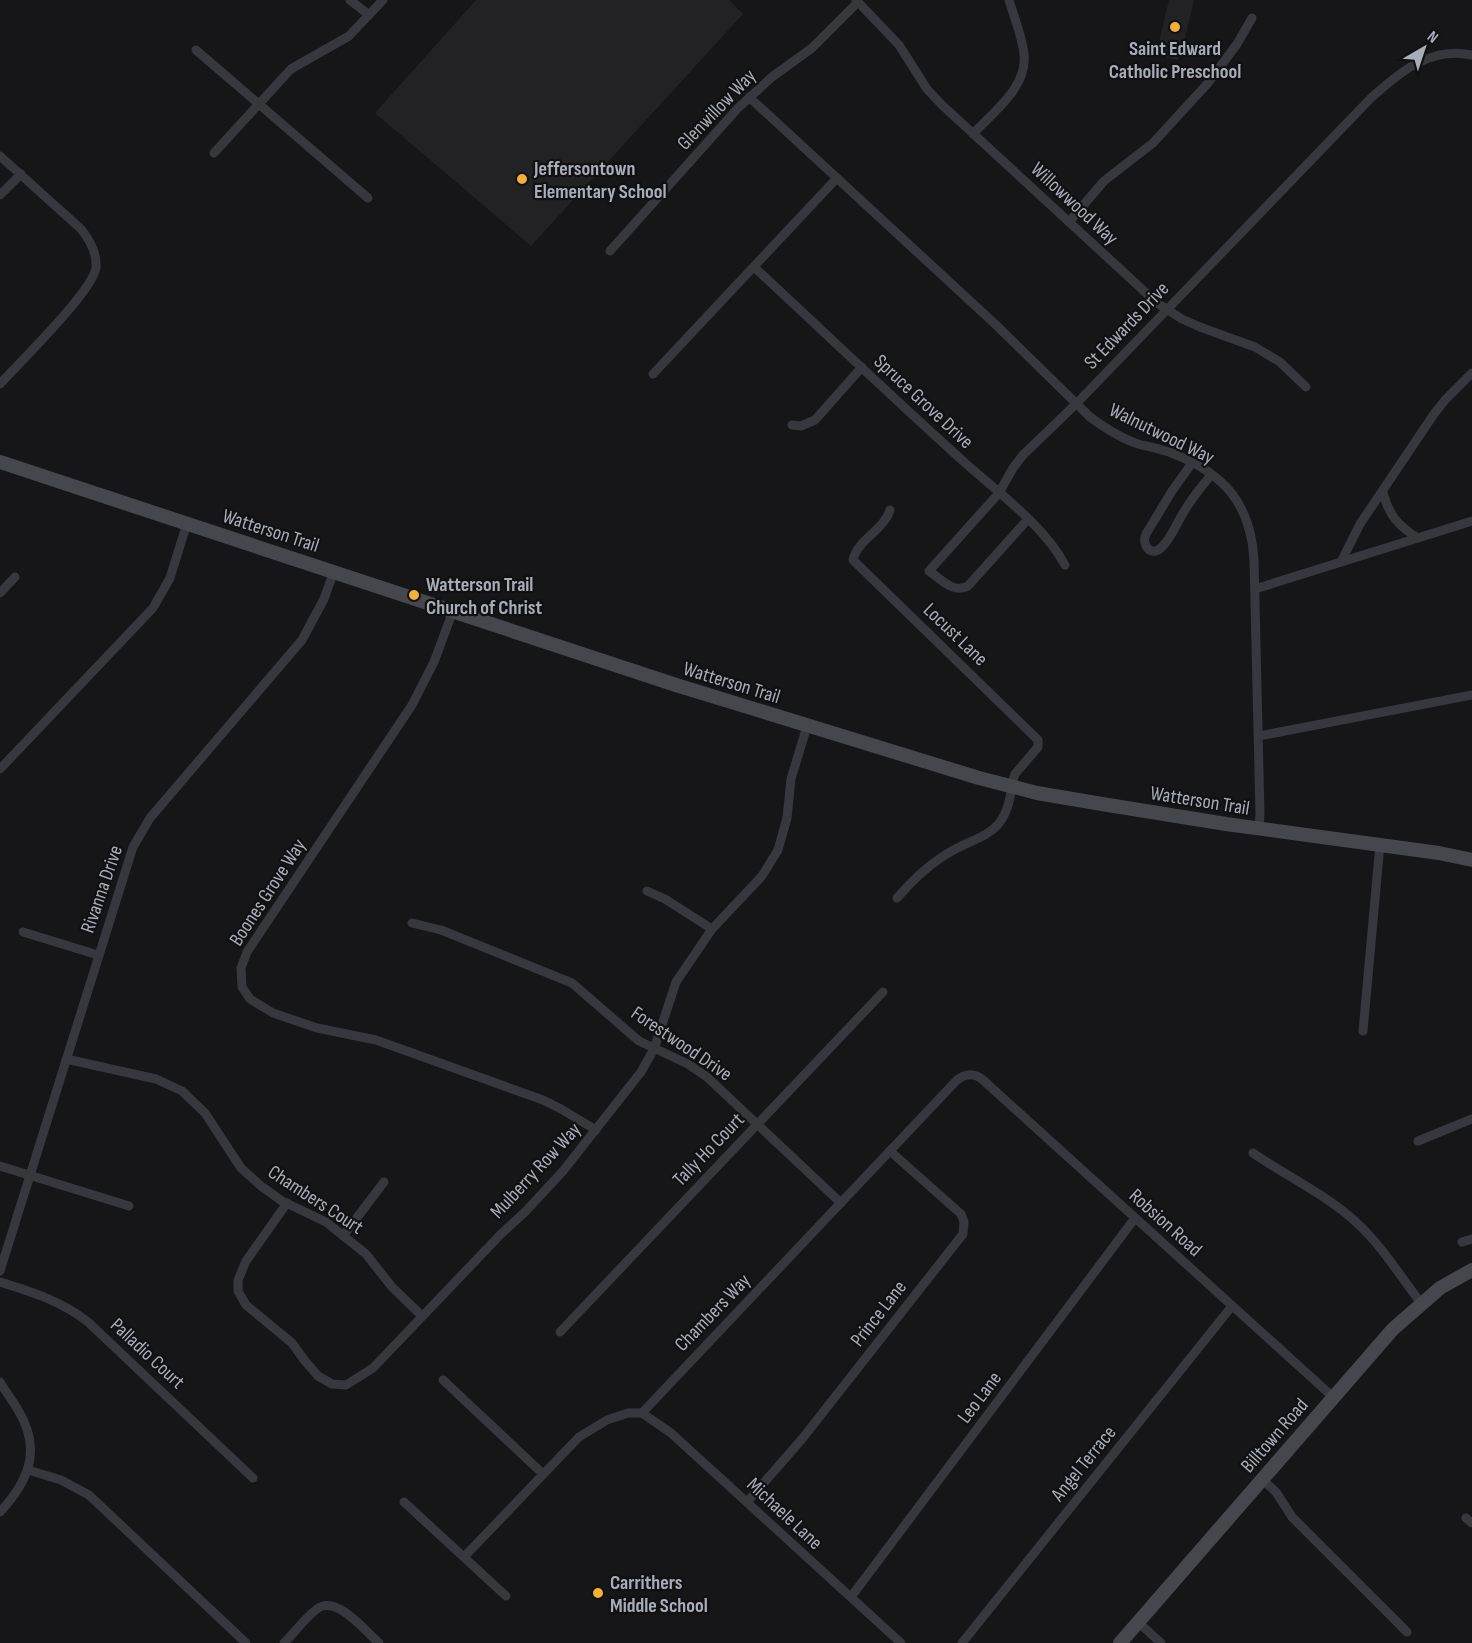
<svg xmlns="http://www.w3.org/2000/svg" width="1472" height="1643" font-family="'Sofia Sans Condensed',sans-serif">
<style>
.built{fill:#222225}
.lines{fill:none;stroke-linecap:round;stroke-linejoin:round}
.street{stroke:#37383d;stroke-width:9}
.secondary{stroke:#45474d;stroke-width:14}
.poi-dot{fill:#f2b134;stroke:#111113;stroke-width:2}
.labels{text-anchor:middle;stroke-width:4.5;stroke-linejoin:round;paint-order:stroke}
.poi-label{font-size:20px;font-weight:bold;fill:#a8adb8;stroke:#111113;text-anchor:start}
.street-label{font-size:20px;fill:#a8adb8;stroke:#111113}
</style>
<rect width="100%" height="100%" fill="#161618"/>
<g class="built">
<path d="M476 0H729L743 14 531 246 375 113Z"/>
<path d="M1169 0H1194L1181 55 1177 60 1156 55Z"/>
</g>
<g class="lines">
<g class="street">
<path d="M350 0 369 15"/>
<path d="M856 0 899 45 927 89 942 105 1157 303 1182 319 1200 327 1255 347 1280 362 1306 387"/>
<path d="M196 50 368 198"/>
<path d="M749 97 994 323 1090 417C1105 428 1120 438 1138 444 1150 447 1162 449 1174 454 1225 474 1251 505 1254 560L1260 814 1259 829"/>
<path d="M973 134C993 112 1028 87 1024 54 1022 36 1014 17 1009 0"/>
<path d="M214 153 291 69 349 36 383 0"/>
<path d="M0 156 81 229C89 239 97 253 96 267 95 289 18 364 0 384"/>
<path d="M0 195 21 174"/>
<path d="M1069 222 1104 181 1153 143 1208 83 1237 44 1252 18"/>
<path d="M610 251 738 108 772 77 812 48 858 2"/>
<path d="M754 267C824 332 892 397 963 461 996 491 1044 525 1065 565"/>
<path d="M653 374 837 178"/>
<path d="M792 425 801 426 815 420 862 367"/>
<path d="M1192 463 1172 491 1146 534C1141 545 1151 558 1162 547 1172 537 1177 522 1185 510 1192 498 1202 486 1211 475"/>
<path d="M1383 493C1389 515 1398 526 1418 538"/>
<path d="M890 510C884 530 857 540 853 560L1038 740V747L1015 774 1011 786"/>
<path d="M1028 519 968 586C953 594 941 579 929 571L999 493 1013 468 1023 455 1077 403 1371 98C1400 72 1430 46 1472 55"/>
<path d="M1341 562 1360 524 1434 414 1445 400 1472 373"/>
<path d="M1255 589 1472 521"/>
<path d="M0 593 15 577"/>
<path d="M453 611 434 662 412 705 247 952 241 968 242 987 250 999 273 1013 317 1028 376 1040 543 1100 561 1109 596 1130"/>
<path d="M1259 736 1472 695"/>
<path d="M0 769 153 608 170 578 187 523"/>
<path d="M647 891 665 899 712 929"/>
<path d="M897 898C910 883 925 868 942 857 979 832 1005 841 1012 786"/>
<path d="M412 923 441 930 572 983 639 1041 688 1064 707 1077 841 1203"/>
<path d="M23 932 98 955"/>
<path d="M1363 1031 1380 844"/>
<path d="M66 1059 156 1079 182 1091 205 1113 241 1168 261 1186 282 1201 326 1222 366 1254 392 1287 421 1315"/>
<path d="M1418 1141 1472 1119"/>
<path d="M1253 1153C1286 1176 1329 1196 1357 1223 1382 1246 1400 1276 1421 1303"/>
<path d="M0 1166 129 1206"/>
<path d="M287 1203 246 1261 238 1280V1291L246 1305 292 1343 305 1361 318 1376 332 1384 346 1385 373 1368 501 1234 526 1211 563 1171 641 1072 654 1049 676 982 712 929 762 876 778 850 787 818 791 779 807 726"/>
<path d="M343 1236 384 1182"/>
<path d="M1462 1242 1472 1239"/>
<path d="M0 1271 133 847 150 818 302 640 324 599 334 571"/>
<path d="M0 1282C32 1292 61 1301 88 1322L253 1478"/>
<path d="M560 1332 883 992"/>
<path d="M443 1380 543 1474"/>
<path d="M0 1382C6 1392 13 1401 18 1410 42 1449 29 1481 0 1512"/>
<path d="M642 1413 671 1433 901 1643"/>
<path d="M28 1470 61 1480 89 1495 246 1643"/>
<path d="M1262 1479 1276 1492 1292 1517 1407 1632"/>
<path d="M404 1502 506 1596"/>
<path d="M747 1502 802 1439 963 1234 964 1222 961 1214 890 1151"/>
<path d="M1466 1518 1472 1523"/>
<path d="M464 1557 579 1437 607 1420 628 1413H642L957 1080C966 1073 975 1073 983 1080L1333 1397"/>
<path d="M851 1597 1135 1218"/>
<path d="M1138 1622 1161 1643"/>
<path d="M284 1643C295 1632 305 1618 317 1609 336 1594 365 1631 379 1643"/>
<path d="M962 1643 1232 1306"/>
</g>
<g class="secondary">
<path d="M0 462 676 685 979 778 1037 793 1102 804 1226 824 1439 853 1472 860"/>
<path d="M1120 1643 1393 1329 1440 1288 1472 1270"/>
</g>
</g>
<g class="poi-dot">
<circle cx="1175" cy="27" r="6"/>
<circle cx="522" cy="179" r="6"/>
<circle cx="414" cy="595" r="6"/>
<circle cx="598" cy="1593" r="6"/>
</g>
<g class="labels">
<g class="poi-label">
<text x="1175" y="55" text-anchor="middle">Saint Edward<tspan x="1175" dy="23">Catholic Preschool</tspan></text>
<text x="534" y="175">Jeffersontown<tspan x="534" dy="23">Elementary School</tspan></text>
<text x="426" y="591">Watterson Trail<tspan x="426" dy="23">Church of Christ</tspan></text>
<text x="610" y="1589">Carrithers<tspan x="610" dy="23">Middle School</tspan></text>
</g>
<g class="street-label">
<text transform="translate(716 109) rotate(-46)" y="7">Glenwillow Way</text>
<text transform="translate(1075 203) rotate(43)" y="7">Willowwood Way</text>
<text transform="translate(1126 325) rotate(-46)" y="7">St Edwards Drive</text>
<text transform="translate(924 401) rotate(43)" y="7">Spruce Grove Drive</text>
<text transform="translate(1162 433) rotate(26)" y="7">Walnutwood Way</text>
<text transform="translate(271 530) rotate(18)" y="7">Watterson Trail</text>
<text transform="translate(956 634) rotate(44)" y="7">Locust Lane</text>
<text transform="translate(732 682) rotate(17)" y="7">Watterson Trail</text>
<text transform="translate(1200 800) rotate(9)" y="7">Watterson Trail</text>
<text transform="translate(101 889) rotate(-71)" y="7">Rivanna Drive</text>
<text transform="translate(267 892) rotate(-57)" y="7">Boones Grove Way</text>
<text transform="translate(682 1043) rotate(34)" y="7">Forestwood Drive</text>
<text transform="translate(708 1149) rotate(-46)" y="7">Tally Ho Court</text>
<text transform="translate(535 1170) rotate(-47)" y="7">Mulberry Row Way</text>
<text transform="translate(316 1199) rotate(33)" y="7">Chambers Court</text>
<text transform="translate(1166 1222) rotate(42)" y="7">Robsion Road</text>
<text transform="translate(712 1312) rotate(-46)" y="7">Chambers Way</text>
<text transform="translate(878 1313) rotate(-52)" y="7">Prince Lane</text>
<text transform="translate(148 1353) rotate(43)" y="7">Palladio Court</text>
<text transform="translate(979 1397) rotate(-53)" y="7">Leo Lane</text>
<text transform="translate(1274 1435) rotate(-49)" y="7">Billtown Road</text>
<text transform="translate(1083 1463) rotate(-51)" y="7">Angel Terrace</text>
<text transform="translate(785 1513) rotate(43)" y="7">Michaele Lane</text>
</g>
</g>
<g transform="translate(1424 48) rotate(39)" stroke="#111113" stroke-width="4.5" paint-order="stroke">
<path d="M0-4.5L10 22L0 15L-10 22Z" fill="#a8adb8"/>
<text y="-9" font-size="16" font-weight="bold" text-anchor="middle" fill="#a8adb8">N</text>
</g>
</svg>
